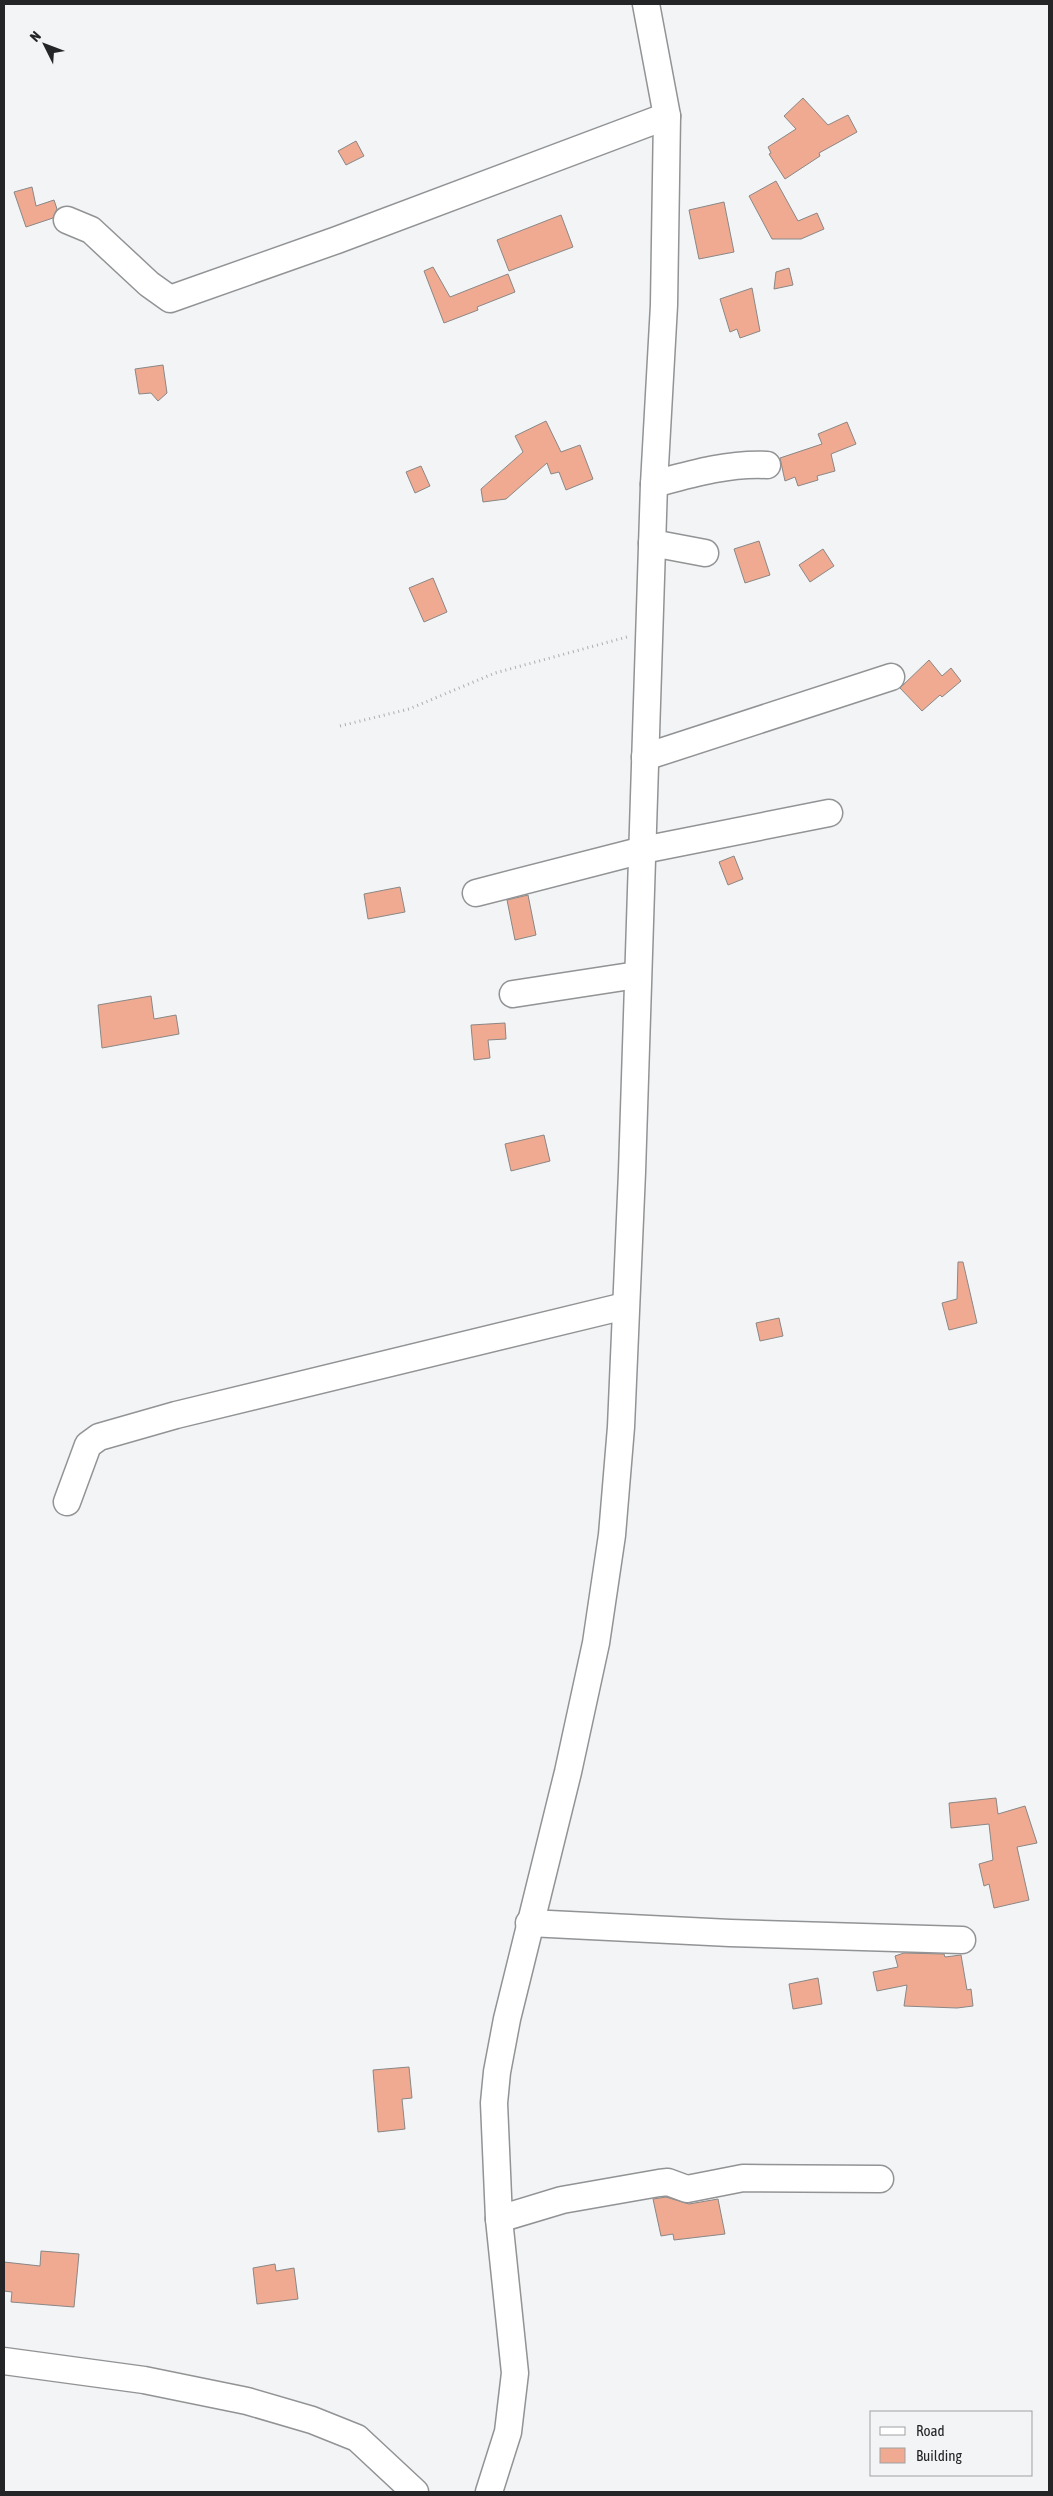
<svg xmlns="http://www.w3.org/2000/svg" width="1053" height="2496" font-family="'Asap Condensed',sans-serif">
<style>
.building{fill:#efaa91;stroke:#8a8786}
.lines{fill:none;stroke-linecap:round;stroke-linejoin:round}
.minor-casing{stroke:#919395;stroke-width:29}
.path{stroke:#adaeb0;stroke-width:3;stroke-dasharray:1 4;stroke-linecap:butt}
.minor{stroke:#fff;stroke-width:26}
</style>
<rect width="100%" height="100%" fill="#f2f4f6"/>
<g class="building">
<path d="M803 98 828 125 848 115 857 132 819 153 820 156 785 179 769 154 771 153 768 147 796 129 784 116Z"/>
<path d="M356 141 364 156 346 165 338 151Z"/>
<path d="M776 181 798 221 817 213 824 229 801 239H772L749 196Z"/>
<path d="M32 187 36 206 54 200 57 209 53 218 26 227 14 192Z"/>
<path d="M724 202 734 252 699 259 689 210Z"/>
<path d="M561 215 573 247 509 271 497 240Z"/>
<path d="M433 267 450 297 508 274 515 292 477 307 478 310 444 323 424 271Z"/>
<path d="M789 268 793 285 774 289 776 272Z"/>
<path d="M752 288 760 331 740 338 737 329 730 332 720 299Z"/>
<path d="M163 365 167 393 158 401 151 393 139 394 135 369Z"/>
<path d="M546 421 561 452 580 445 593 479 566 490 559 472 551 474 547 463 506 499 483 502 481 489 523 452 515 436Z"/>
<path d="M847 422 856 444 831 454 835 471 817 476 818 480 798 486 795 477 785 481 780 458 822 444 818 434Z"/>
<path d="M421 466 430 486 415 493 406 472Z"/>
<path d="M759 541 770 575 745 583 734 549Z"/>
<path d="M823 549 834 566 810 582 799 565Z"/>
<path d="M433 578 447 612 424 622 409 588Z"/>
<path d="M929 660 942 676 951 668 961 681 942 697 940 695 922 711 900 688Z"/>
<path d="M734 856 743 879 728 885 719 862Z"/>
<path d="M400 887 405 912 368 919 364 894Z"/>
<path d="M528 895 536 935 515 940 507 900Z"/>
<path d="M151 996 154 1019 176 1015 179 1034 102 1048 98 1005Z"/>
<path d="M505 1023 506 1039 488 1040 490 1058 474 1060 471 1025Z"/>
<path d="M544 1135 550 1161 511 1171 505 1144Z"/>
<path d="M958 1262H963L977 1323 949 1330 942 1303 957 1299Z"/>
<path d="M779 1318 783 1336 760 1341 756 1323Z"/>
<path d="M996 1798 998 1814 1025 1806 1037 1843 1017 1847 1029 1900 994 1908 989 1884 984 1886 979 1864 993 1860 989 1824 951 1828 949 1803Z"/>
<path d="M904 1953 944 1954 945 1957 961 1955 967 1990 971 1989 973 2006 957 2008 904 2006 907 1985 877 1991 873 1972 898 1967 895 1956Z"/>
<path d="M818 1978 822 2004 793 2009 789 1984Z"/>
<path d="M409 2067 412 2098 402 2099 405 2129 378 2132 373 2070Z"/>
<path d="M666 2197 689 2204 718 2199 725 2234 674 2240 673 2234 661 2236 653 2199Z"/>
<path d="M41 2251 79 2254 74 2307 11 2302 12 2292 4 2291V2262L40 2266Z"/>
<path d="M275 2264 276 2271 294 2268 298 2299 257 2304 253 2268Z"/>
</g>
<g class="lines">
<g class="minor-casing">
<g id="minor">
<path d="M67 220 91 230 149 284 170 299 337 240 667 116"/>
<path d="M654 484C691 474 728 463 767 465"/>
<path d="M652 543 705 553"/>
<path d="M645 757 891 677"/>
<path d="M476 893 643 850 829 813"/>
<path d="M513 994 637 975"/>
<path d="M67 1502 88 1445 99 1437 176 1415 625 1306"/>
<path d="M529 1923 730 1933 962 1940"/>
<path d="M499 2219 562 2200 659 2183 668 2182 687 2189 743 2178 880 2179"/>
<path d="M4 2361 144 2380 247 2401 312 2420 357 2438 415 2492"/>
<path d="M489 2492 508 2432 515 2373 499 2219 494 2103 497 2072 507 2019 568 1772 596 1643 612 1535 621 1427 632 1172 654 484 664 305 667 116 646 4"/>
</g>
</g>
<path class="path" d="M340 726 409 709 495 673 627 637"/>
<use href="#minor" class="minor"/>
</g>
<rect width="1053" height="2496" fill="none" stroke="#242526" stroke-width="10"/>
<rect x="870" y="2411" width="162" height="65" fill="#f2f4f6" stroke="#a0a1a3"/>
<rect x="880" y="2427" width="25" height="8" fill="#ffffff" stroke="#a0a1a3"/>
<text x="916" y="2436" font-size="15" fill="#242526">Road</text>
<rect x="880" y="2448" width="25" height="15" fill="#efaa91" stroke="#a0a1a3"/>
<text x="916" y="2461" font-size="15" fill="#242526">Building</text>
<g transform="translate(45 45) rotate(312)" stroke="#f2f4f6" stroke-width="4" paint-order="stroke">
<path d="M0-4L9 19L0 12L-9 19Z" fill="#242526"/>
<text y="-8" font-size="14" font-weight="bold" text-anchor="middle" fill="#242526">N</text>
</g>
</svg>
